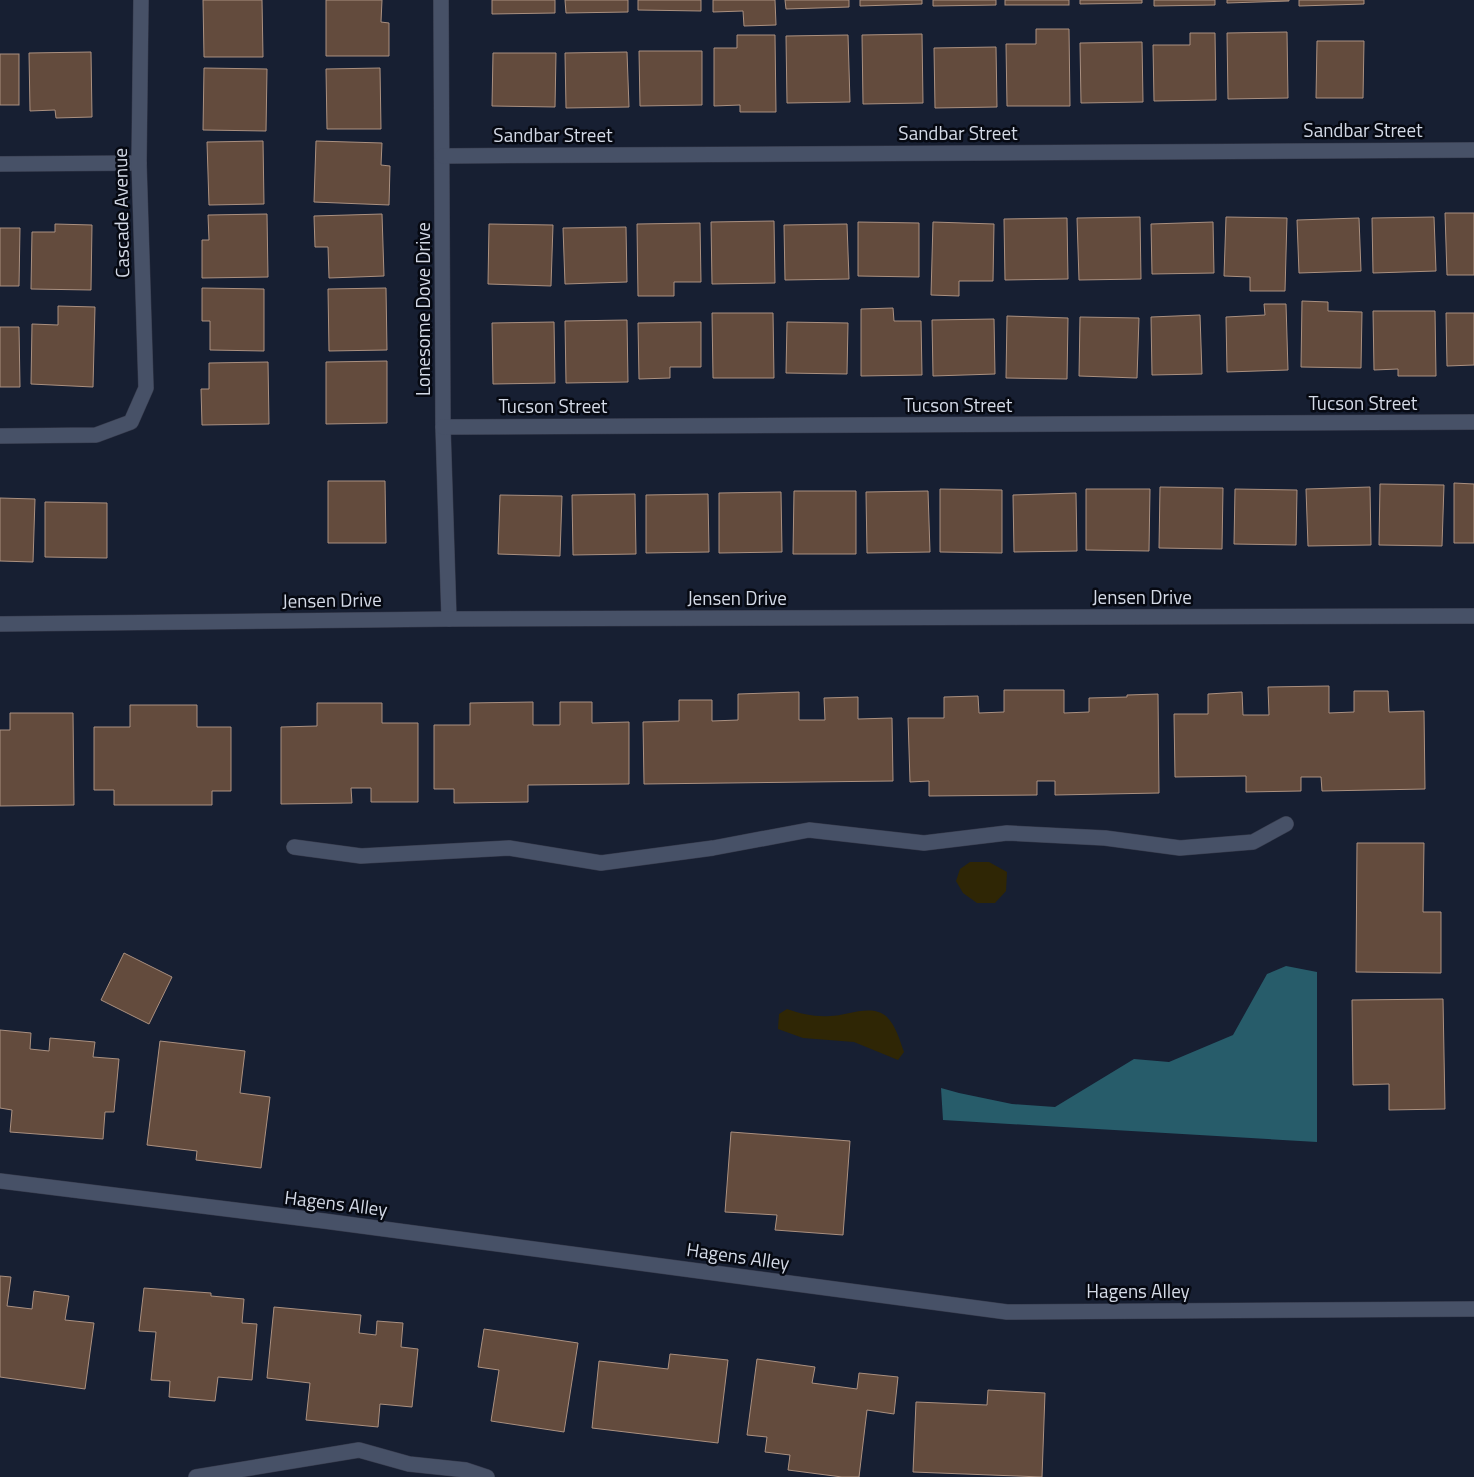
<svg xmlns="http://www.w3.org/2000/svg" width="1474" height="1477" font-family="'Titillium Web',sans-serif">
<style>
.sand{fill:#2f2605}
.water{fill:#275c6a}
.building{fill:#634b3d;stroke:#aa9080}
.lines{fill:none;stroke-linecap:round;stroke-linejoin:round}
.lane-casing{stroke:#363a4b;stroke-width:16}
.street-casing{stroke:#363a4b;stroke-width:16}
.lane{stroke:#475167;stroke-width:15}
.street{stroke:#475167;stroke-width:15}
.labels{text-anchor:middle;stroke-width:5;stroke-linejoin:round;paint-order:stroke}
.street-label{font-size:19px;fill:#d4dae7;stroke:#060912}
</style>
<rect width="100%" height="100%" fill="#171f32"/>
<g class="sand">
<path d="M970 862H989L1007 872 1006 891 995 903H977L963 893 956 881 960 869Z"/>
<path d="M787 1009C801 1014 815 1017 830 1016 847 1016 872 1003 887 1017 896 1026 900 1041 904 1052L898 1060 854 1042 803 1038 778 1029 779 1014Z"/>
</g>
<path class="water" d="M1286 966 1317 972V1142L943 1120 941 1088 959 1093 1012 1104 1055 1107 1134 1059 1169 1062 1233 1035 1267 974Z"/>
<g class="building">
<path d="M203 0H262L263 57H204Z"/>
<path d="M326 0H382L381 22 389 23V56H326Z"/>
<path d="M492 0H555V13L492 14Z"/>
<path d="M565 0H628V12L566 13Z"/>
<path d="M638 0H701V11L638 10Z"/>
<path d="M713 0H775L776 25 744 26 743 11 713 12Z"/>
<path d="M785 0H849V7L786 9Z"/>
<path d="M860 0H922V4L860 6Z"/>
<path d="M933 0H996V5L933 6Z"/>
<rect x="1005" y="0" width="64" height="5"/>
<path d="M1080 0H1142V3L1080 4Z"/>
<path d="M1154 0H1215V5L1154 6Z"/>
<path d="M1227 0H1289V1L1227 3Z"/>
<path d="M1299 0H1364V4L1299 6Z"/>
<path d="M1036 29H1069L1070 106H1007L1006 44H1036Z"/>
<path d="M1287 32 1288 98 1228 99 1227 33Z"/>
<path d="M1190 33H1215L1216 100 1154 101 1153 45H1190Z"/>
<path d="M922 34 923 103 863 104 862 35Z"/>
<path d="M737 35H775L776 112H740V105L714 106V48H737Z"/>
<path d="M848 35 850 102 787 103 786 36Z"/>
<path d="M1317 41H1364L1363 98H1316Z"/>
<path d="M1142 42 1143 102 1081 103 1080 43Z"/>
<path d="M996 47 997 107 935 108 934 48Z"/>
<path d="M639 51H702V105L640 106Z"/>
<path d="M91 52 92 117 56 118 55 110 30 111 29 53Z"/>
<path d="M627 52 629 107 566 108 565 53Z"/>
<path d="M493 53H556L555 107 492 106Z"/>
<rect x="0" y="54" width="19" height="51"/>
<path d="M204 68 267 69 266 131 203 130Z"/>
<path d="M380 68 381 129H327L326 69Z"/>
<path d="M263 141 264 204 209 205 207 142Z"/>
<path d="M316 141 382 143 381 165 390 166 389 205 314 202Z"/>
<path d="M1445 213H1474V275H1447Z"/>
<path d="M267 214 268 277 202 278V240H209L208 215Z"/>
<path d="M382 214 384 276 329 278 328 247H315L314 216Z"/>
<path d="M1140 217 1141 279 1079 280 1077 218Z"/>
<path d="M1226 217 1287 218 1285 291H1250V277L1224 276Z"/>
<path d="M1434 217 1436 271 1373 273 1372 218Z"/>
<path d="M1067 218 1068 279 1005 280 1004 219Z"/>
<path d="M1359 218 1361 271 1299 273 1297 220Z"/>
<path d="M774 221 775 283 712 284 711 222Z"/>
<path d="M858 222 919 223V277L858 276Z"/>
<path d="M933 222 994 224 993 281H959V296L931 295Z"/>
<path d="M1213 222 1214 273 1152 274 1151 224Z"/>
<path d="M700 223 701 282H674V296H638L637 224Z"/>
<path d="M55 224 92 225 91 290 31 289 32 232H55Z"/>
<path d="M489 224 553 225 551 286 488 284Z"/>
<path d="M847 224 849 279 785 280 784 225Z"/>
<path d="M626 227 627 282 565 284 563 228Z"/>
<path d="M0 228H20L19 286H0Z"/>
<path d="M202 288 264 289V351L210 350V321H202Z"/>
<path d="M386 288 387 350 329 351 328 289Z"/>
<path d="M1302 301 1328 302V311L1362 312 1361 368 1301 367Z"/>
<path d="M1264 304H1286L1288 370 1227 372 1226 317 1265 315Z"/>
<path d="M58 306 95 307 93 387 31 384 32 324 58 325Z"/>
<path d="M893 308 894 321H921L922 375 861 376V309Z"/>
<path d="M1373 311H1435L1436 376H1398V369L1374 370Z"/>
<path d="M712 313H773L774 378H713Z"/>
<path d="M1446 313H1474V365L1447 366Z"/>
<path d="M1200 315 1202 374 1152 375 1151 317Z"/>
<path d="M1007 316 1068 318 1067 379 1006 378Z"/>
<path d="M1080 317 1139 318 1137 378 1079 376Z"/>
<path d="M994 319 995 374 933 376 932 320Z"/>
<path d="M627 320 628 382 566 383 565 321Z"/>
<path d="M554 322 555 383 493 384 492 323Z"/>
<path d="M701 322V367H670V378L639 379 638 323Z"/>
<path d="M787 322 848 323 847 374 786 373Z"/>
<path d="M0 327H19L20 387H0Z"/>
<path d="M387 361V423L326 424V362Z"/>
<path d="M268 362 269 424 202 425 201 389H209V363Z"/>
<path d="M328 481H385L386 543H328Z"/>
<path d="M1454 483 1474 484V543H1454Z"/>
<path d="M1380 484 1444 485 1442 546 1379 545Z"/>
<path d="M1160 487 1223 488 1222 549 1159 548Z"/>
<path d="M1370 487 1371 545 1308 546 1306 489Z"/>
<path d="M940 489 1002 490V553L940 552Z"/>
<path d="M1086 489H1150L1149 551 1086 550Z"/>
<path d="M1235 489 1297 490 1296 545 1234 544Z"/>
<path d="M794 491H856V554H793Z"/>
<path d="M928 491 930 552 867 553 866 492Z"/>
<path d="M781 492 782 552 719 553V493Z"/>
<path d="M1076 493 1077 551 1014 552 1013 495Z"/>
<path d="M635 494 636 554 573 555 572 495Z"/>
<path d="M708 494 709 552 646 553V495Z"/>
<path d="M500 495 562 496 560 556 498 554Z"/>
<path d="M0 498 35 499 33 562 0 561Z"/>
<path d="M45 502 107 503V558L45 557Z"/>
<path d="M1329 686V713L1354 712V691H1388L1389 712 1424 711 1425 789 1322 791 1321 777H1301V791L1246 792V776L1175 777 1174 714H1208V694L1242 692 1243 715H1269L1268 687Z"/>
<path d="M1004 690H1064V713L1089 712V698L1127 697V695L1158 694 1159 793 1055 795V781H1037V795L929 796V781L910 782 908 718H944V697L978 696 979 713 1004 712Z"/>
<path d="M799 692V720H825L824 698 858 697V719L892 718 893 781 644 784 643 722 679 721V700H712V721L738 720V694Z"/>
<path d="M533 702V725H560V702H592V723L629 722V784L528 785V802L454 803V789H434V725H470V703Z"/>
<path d="M317 703H382V723H418V802H371V788H351L352 803 281 804V727L317 726Z"/>
<path d="M130 705H197V727H231V791H212V805H114V790H94V727H130Z"/>
<path d="M10 713H73L74 805 0 806V730H10Z"/>
<path d="M1357 843H1424L1423 912H1441V973L1356 972Z"/>
<path d="M124 953 172 977 149 1024 101 1000Z"/>
<path d="M1443 999 1445 1109 1389 1110V1084L1353 1085 1352 1000Z"/>
<path d="M0 1030 31 1033 30 1049 49 1051 50 1038 95 1042 93 1057 119 1059 114 1112H105L103 1139 10 1132 12 1110 0 1108Z"/>
<path d="M160 1041 245 1051 240 1093 270 1097 261 1168 196 1160 197 1151 147 1145Z"/>
<path d="M731 1132 850 1141 843 1235 775 1230 777 1215 725 1212Z"/>
<path d="M0 1276 11 1277 7 1306 32 1309 34 1291 69 1296 65 1320 94 1323 85 1389 0 1377Z"/>
<path d="M144 1288 211 1293V1296L244 1299 242 1323 257 1324 252 1380 218 1377 215 1401 169 1397 170 1381 151 1380 156 1332 139 1331Z"/>
<path d="M274 1307 361 1315 359 1333 376 1335 377 1321 403 1323 401 1347 418 1349 412 1407 380 1404 378 1427 306 1420 310 1383 267 1378Z"/>
<path d="M484 1329 578 1343 564 1432 491 1421 499 1370 478 1367Z"/>
<path d="M670 1354 728 1360 718 1443 592 1428 599 1361 668 1369Z"/>
<path d="M757 1359 815 1367 812 1383 857 1389 859 1373 898 1377 894 1414 867 1410 859 1477H842L788 1470 790 1455 765 1452 767 1437 747 1435Z"/>
<path d="M988 1390 1045 1393 1042 1477 913 1472 916 1402 987 1405Z"/>
</g>
<g class="lines">
<g class="lane-casing">
<g id="lane">
<path d="M294 847 361 856 509 848 601 863 713 848 809 830 924 843 1007 833 1105 838 1180 848 1253 842 1286 824"/>
<path d="M196 1477 359 1450 409 1464 466 1470 487 1477"/>
</g>
</g>
<g class="street-casing">
<g id="street">
<path d="M441 0 443 427 449 619"/>
<path d="M443 156 1474 150"/>
<path d="M0 164 139 163"/>
<path d="M443 427 1474 422"/>
<path d="M0 436 96 435 131 422 146 388 139 163 141 0"/>
<path d="M0 624 449 619 1474 616"/>
<path d="M0 1181 324 1221 1007 1312 1474 1309"/>
</g>
</g>
<use href="#lane" class="lane"/>
<use href="#street" class="street"/>
</g>
<g class="labels">
<g class="street-label">
<text x="1363" y="137">Sandbar Street</text>
<text x="958" y="140">Sandbar Street</text>
<text x="553" y="142">Sandbar Street</text>
<text transform="translate(121 213) rotate(-91)" y="7">Cascade Avenue</text>
<text transform="translate(423 309) rotate(-90)" y="7">Lonesome Dove Drive</text>
<text x="1363" y="410">Tucson Street</text>
<text x="958" y="412">Tucson Street</text>
<text x="553" y="413">Tucson Street</text>
<text x="1142" y="604">Jensen Drive</text>
<text x="737" y="605">Jensen Drive</text>
<text transform="translate(332 600) rotate(-1)" y="7">Jensen Drive</text>
<text transform="translate(336 1203) rotate(7)" y="7">Hagens Alley</text>
<text transform="translate(738 1256) rotate(8)" y="7">Hagens Alley</text>
<text x="1138" y="1298">Hagens Alley</text>
</g>
</g>
</svg>
